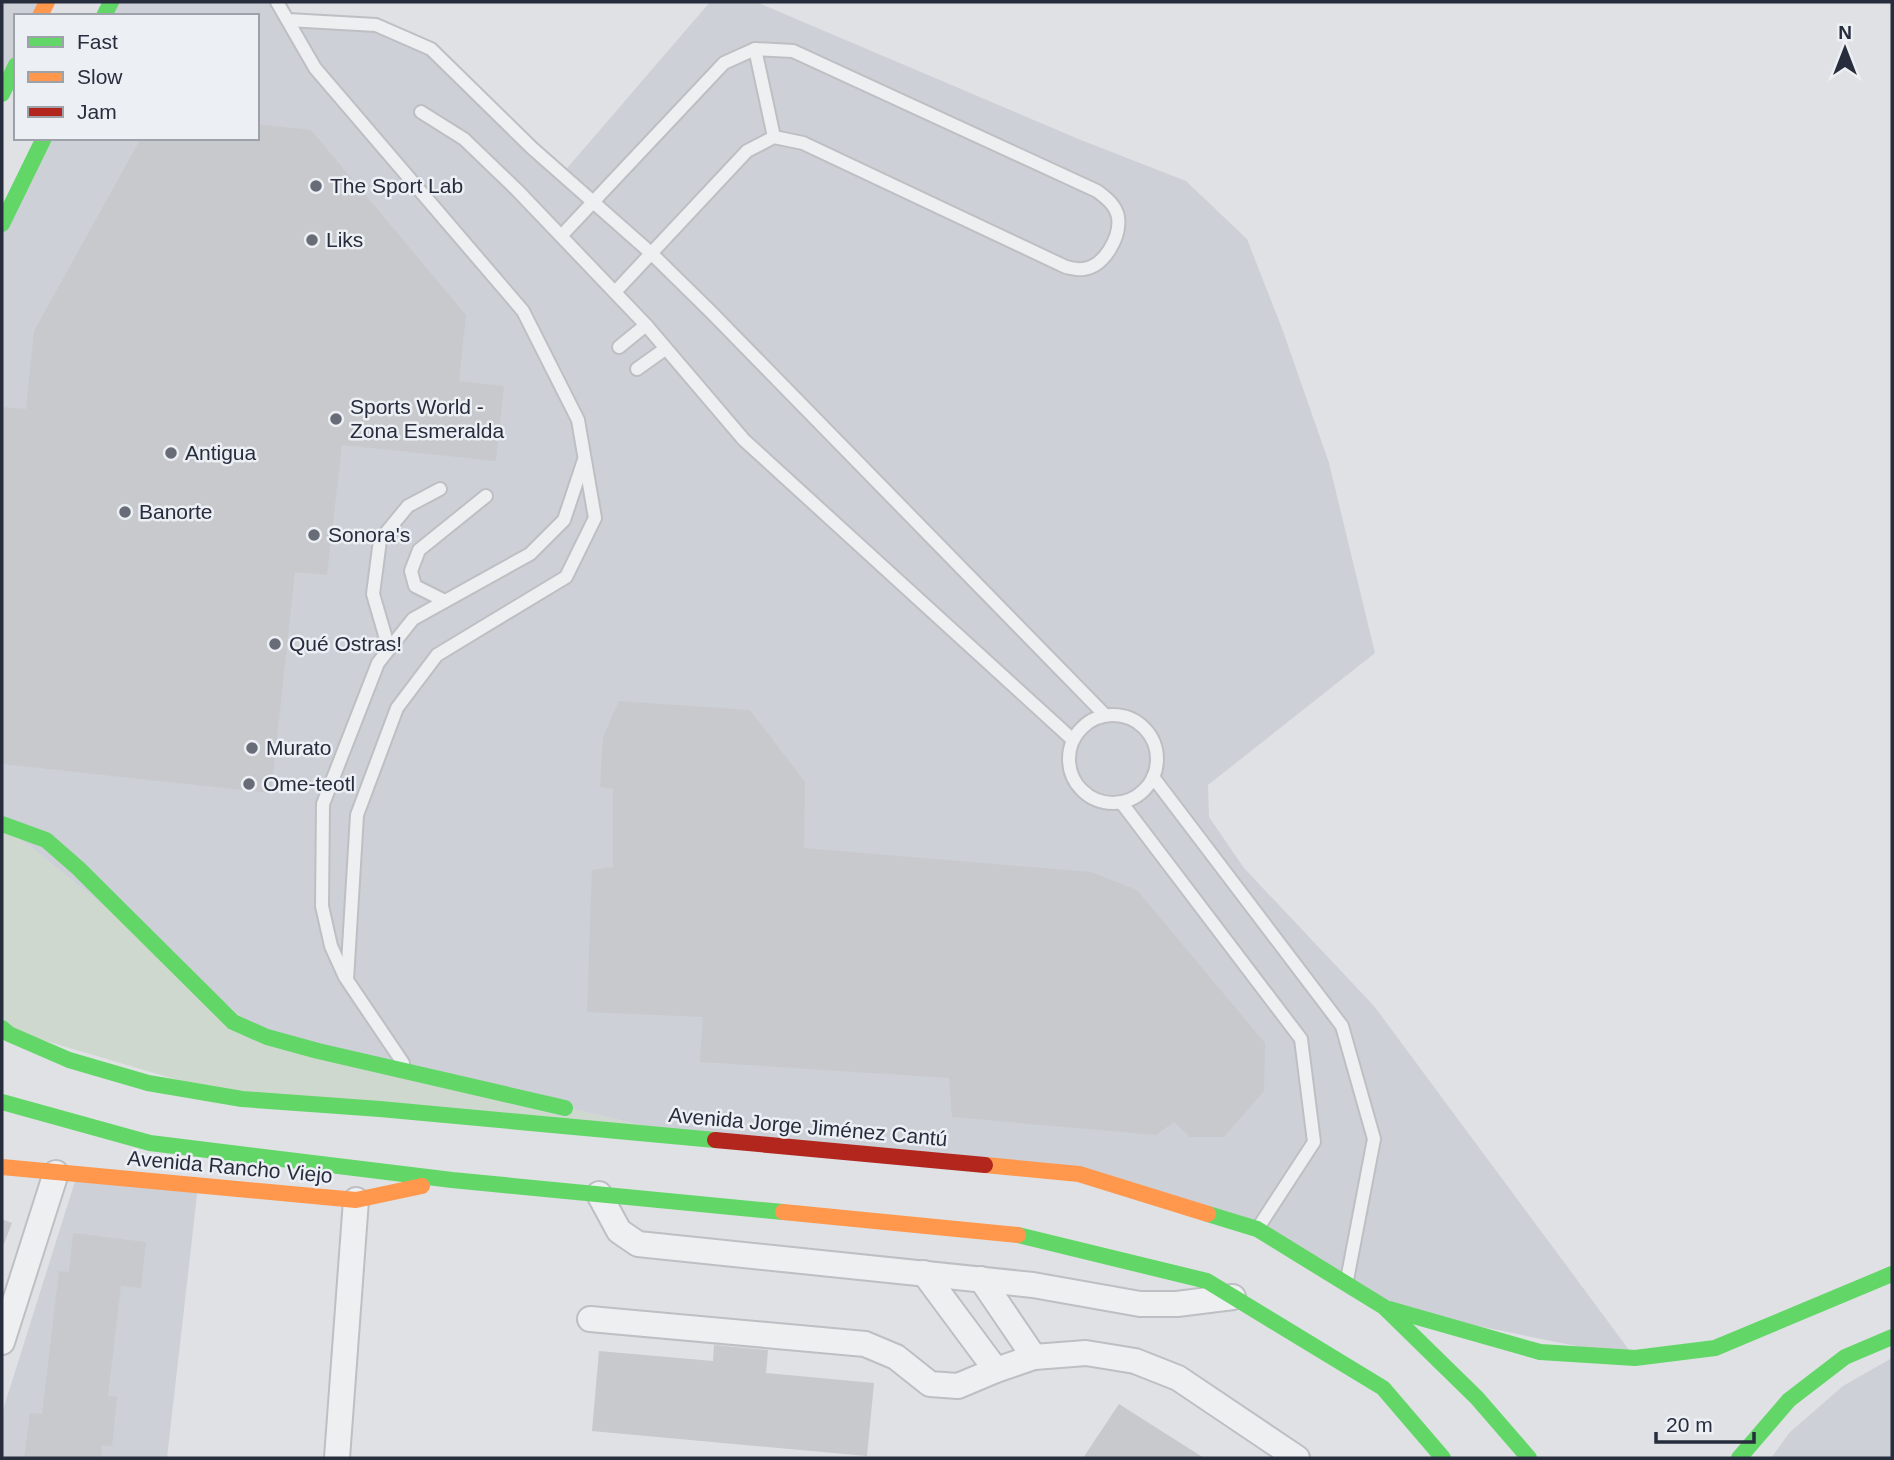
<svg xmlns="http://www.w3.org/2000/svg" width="1894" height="1460" font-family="Arial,sans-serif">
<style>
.built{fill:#cdd0d7}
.green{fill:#cfd8cf}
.building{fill:#c7c9cc}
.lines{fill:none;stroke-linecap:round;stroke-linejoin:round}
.lane-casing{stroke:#bdbfc2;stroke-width:16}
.street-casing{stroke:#bdbfc2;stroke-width:28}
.lane{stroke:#eeeff1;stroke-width:12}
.street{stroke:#eeeff1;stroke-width:24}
.fast{stroke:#63d668;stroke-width:16}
.slow{stroke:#ff974d;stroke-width:16}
.jam{stroke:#b3261e;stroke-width:16}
.poi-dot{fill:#676c77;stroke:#eceff4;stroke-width:2.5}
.labels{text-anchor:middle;stroke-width:5;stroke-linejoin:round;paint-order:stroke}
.poi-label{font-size:21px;fill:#272d3c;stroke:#eceff4;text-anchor:start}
.street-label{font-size:21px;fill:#272d3c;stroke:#eceff4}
</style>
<rect width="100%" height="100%" fill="#dfe1e4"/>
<g class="built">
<path d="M2 2H47L40 16H16V65L2 94Z"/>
<path d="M111 2H277L288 20 376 25 431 49 562 174 710 2H756L1081 140 1186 181 1247 239 1283 331 1329 463 1375 653 1208 785 1209 817 1244 868 1374 1006 1635 1358 1384 1307 1257 1229 1079 1174 691 1137 267 1037 2 824V224L44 138H257V16H104Z"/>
<path d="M77 1175 198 1186 167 1458H2V1413Z"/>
<path d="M1892 1358V1458H1771L1790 1432 1843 1386Z"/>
</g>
<path class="green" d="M2 824 267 1037 691 1137 242 1099 2 1028Z"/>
<g class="building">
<path d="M257 124 311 130 466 315 459 381 504 386 496 461 342 445 327 575 295 572 271 793 2 764V407L26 409 34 331 141 138H257Z"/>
<path d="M619 701 750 710 805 782 804 848 1091 872 1137 890 1265 1043 1264 1091 1224 1137H1190L1174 1122 1156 1135 952 1117 949 1078 700 1062 703 1017 587 1012 592 870 613 867V789L600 787 603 737Z"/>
<path d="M2 1219 12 1223 2 1249Z"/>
<path d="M73 1233 146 1242 141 1288 121 1286 108 1396 117 1397 112 1446 102 1445 101 1458H24L30 1413 42 1414 59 1271 69 1272Z"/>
<path d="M714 1345 768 1350 766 1373 874 1383 867 1456 592 1431 599 1351 713 1361Z"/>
<path d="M1119 1404 1204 1458H1083Z"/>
</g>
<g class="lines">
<g class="lane-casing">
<g id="lane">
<path d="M277 2 315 68 523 311 578 420 595 518 566 577 437 655 397 708 357 815 347 980 403 1063"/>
<path d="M288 20 376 25 431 49 532 148 652 254 711 312 1105 715"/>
<path d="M755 49 774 137"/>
<path d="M421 112 464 139 517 190 646 325 744 440 1073 740"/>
<path d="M562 235 724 63 755 49 793 51 1097 191C1106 198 1116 205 1118 217 1121 237 1104 267 1083 269 1078 270 1071 268 1066 267L803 143 774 137 747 151 615 292"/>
<path d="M619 347 646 325"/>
<path d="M637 369 665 349"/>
<path d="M445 601 415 586 411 571 419 550 486 496"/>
<path d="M389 649 373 594 380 540 408 506 440 489"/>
<circle cx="1113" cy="759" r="44"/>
<path d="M1153 777 1342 1026 1374 1139 1347 1280"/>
<path d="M1121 802 1301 1039 1314 1142 1258 1228"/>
<path d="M345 977 331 946 322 906 323 804 378 663 413 619 530 554 564 520 584 460"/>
</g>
</g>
<g class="street-casing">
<g id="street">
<path d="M599 1194 619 1231 638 1244 1033 1285 1140 1304H1177L1233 1297"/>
<path d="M924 1273 996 1370"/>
<path d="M981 1279 1034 1357"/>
<path d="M590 1319 865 1344 896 1357 930 1384 958 1386 996 1370 1034 1357 1086 1353 1135 1361 1178 1378 1297 1458"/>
<path d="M2 1342 56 1173"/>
<path d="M337 1458 356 1200"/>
</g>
</g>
<use href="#lane" class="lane"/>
<use href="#street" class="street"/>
<g class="fast">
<path d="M104 16 111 2"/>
<path d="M2 94 16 65"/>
<path d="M2 224 44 138"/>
<path d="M2 824 46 840 78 868 233 1022 267 1037 318 1051 565 1108"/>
<path d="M2 1028 9 1034 69 1060 148 1083 242 1099 380 1109 715 1140"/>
<path d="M2 1102 150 1143 452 1180 783 1212"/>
<path d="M1208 1214 1257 1229 1384 1307 1477 1398 1529 1458"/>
<path d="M1018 1235 1207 1281 1383 1388 1443 1458"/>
<path d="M1389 1309 1540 1352 1635 1358 1715 1348 1892 1274"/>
<path d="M1739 1458 1789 1400 1845 1357 1892 1337"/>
</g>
<g class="slow">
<path d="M40 16 47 2"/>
<path d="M985 1165 1079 1174 1208 1214"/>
<path d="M2 1167 356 1200 422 1186"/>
<path d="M783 1212 1018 1235"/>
</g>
<path class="jam" d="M715 1140 985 1165"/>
</g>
<g class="poi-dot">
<circle cx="316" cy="186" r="7"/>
<circle cx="312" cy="240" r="7"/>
<circle cx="336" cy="419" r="7"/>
<circle cx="171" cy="453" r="7"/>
<circle cx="125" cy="512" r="7"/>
<circle cx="314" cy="535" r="7"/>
<circle cx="275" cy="644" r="7"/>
<circle cx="252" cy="748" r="7"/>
<circle cx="249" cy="784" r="7"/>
</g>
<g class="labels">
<g class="poi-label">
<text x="330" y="193">The Sport Lab</text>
<text x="326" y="247">Liks</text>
<text x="350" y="414">Sports World -<tspan x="350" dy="24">Zona Esmeralda</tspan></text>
<text x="185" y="460">Antigua</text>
<text x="139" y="519">Banorte</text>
<text x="328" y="542">Sonora's</text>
<text x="289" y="651">Qué Ostras!</text>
<text x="266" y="755">Murato</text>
<text x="263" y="791">Ome-teotl</text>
</g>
<g class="street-label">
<text transform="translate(808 1127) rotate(5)" y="7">Avenida Jorge Jiménez Cantú</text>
<text transform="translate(230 1167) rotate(5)" y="7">Avenida Rancho Viejo</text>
</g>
</g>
<rect width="1894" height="1460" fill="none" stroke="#272d3c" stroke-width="7"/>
<rect x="14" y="14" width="245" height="126" fill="#eceff4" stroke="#9da1aa" stroke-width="2"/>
<rect x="28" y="37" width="35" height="10" fill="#63d668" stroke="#9da1aa" stroke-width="2"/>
<text x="77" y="49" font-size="21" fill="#272d3c">Fast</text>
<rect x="28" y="72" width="35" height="10" fill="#ff974d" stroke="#9da1aa" stroke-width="2"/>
<text x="77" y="84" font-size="21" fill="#272d3c">Slow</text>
<rect x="28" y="107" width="35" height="10" fill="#b3261e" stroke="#9da1aa" stroke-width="2"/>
<text x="77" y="119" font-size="21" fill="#272d3c">Jam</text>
<g transform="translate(1845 49)" stroke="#eceff4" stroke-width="5" paint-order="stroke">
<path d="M0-5L12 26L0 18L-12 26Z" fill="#272d3c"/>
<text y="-10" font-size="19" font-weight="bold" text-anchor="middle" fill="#272d3c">N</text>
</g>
<path d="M1656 1432v10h98v-10" fill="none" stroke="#272d3c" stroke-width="3.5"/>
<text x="1666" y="1432" font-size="21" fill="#272d3c" stroke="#eceff4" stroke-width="5" paint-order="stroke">20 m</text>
</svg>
